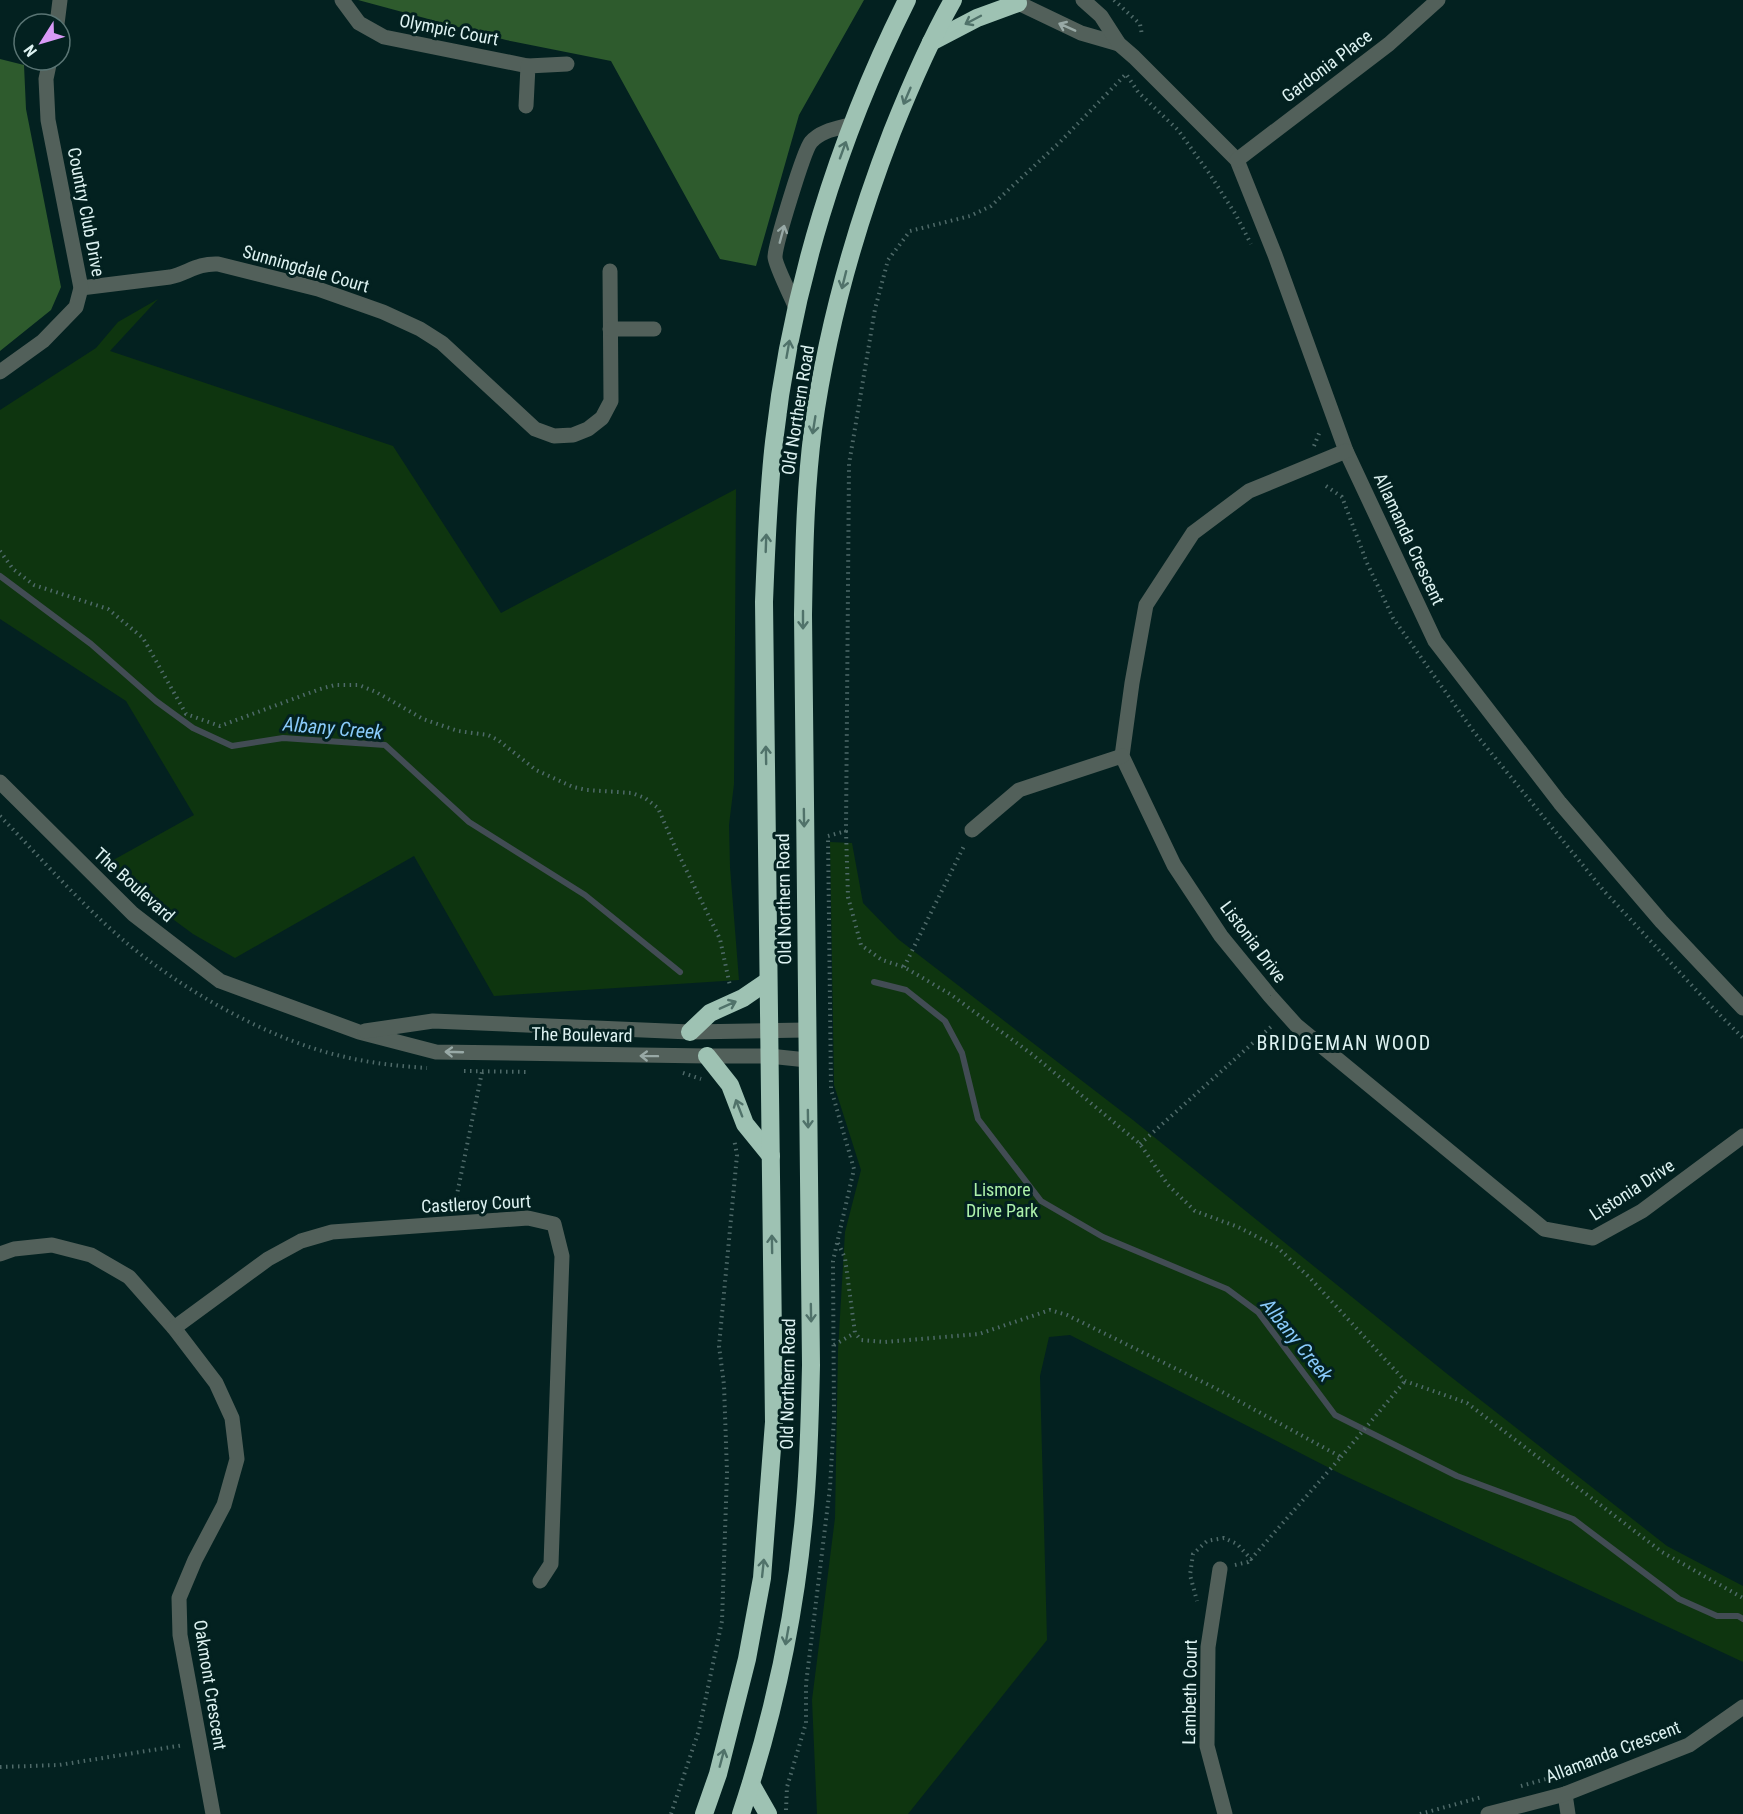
<svg xmlns="http://www.w3.org/2000/svg" width="1743" height="1814" font-family="'Roboto Condensed',sans-serif">
<style>
.green{fill:#0e350f}
.forest{fill:#2e5b2d}
.lines{fill:none;stroke-linecap:round;stroke-linejoin:round}
.stream{stroke:#424c54;stroke-width:6}
.path{stroke:#4f6a69;stroke-width:4;stroke-dasharray:1.5 4.5;stroke-linecap:butt}
.minor{stroke:#52605a;stroke-width:15}
.highway{stroke:#9ec2b3;stroke-width:18}
.oneway{stroke:#50726a}
.oneway2{stroke:#98a9a6}
.labels{text-anchor:middle;stroke-width:6;stroke-linejoin:round;paint-order:stroke}
.street-label{font-size:18px;fill:#ddf2f1;stroke:#032120}
.park-label{font-size:18px;fill:#adf1aa;stroke:#032120}
.water-label{font-size:20px;font-style:italic;fill:#89cafa;stroke:#032120}
.neighbourhood-label{font-size:20px;letter-spacing:1.5px;fill:#ddf2f1;stroke:#032120}
</style>
<rect width="100%" height="100%" fill="#032120"/>
<g class="green">
<path d="M158 299 110 351 393 446 501 613 736 489 734 784 729 825 730 867 739 980 494 996 414 856 235 958 193 934 151 903 108 863 194 815 126 701 0 619V410L96 348 118 322Z"/>
<path d="M830 842 852 843 863 903 898 939 1133 1120 1446 1373 1667 1546 1743 1586V1662L1343 1475 1070 1335 1049 1337 1040 1376 1047 1640 908 1814H817L812 1700 835 1518 838 1350 845 1232 861 1170 834 1085Z"/>
</g>
<g class="forest">
<path d="M358 0H864L799 115 756 266 720 259 611 61 506 40Z"/>
<path d="M0 59 24 65 26 109 61 287 51 310 0 351Z"/>
</g>
<g class="lines">
<g class="stream">
<path d="M0 576 91 644 156 701 193 728 232 746 283 738 385 745 469 822 585 895 680 972"/>
<path d="M874 982 906 990 945 1021 962 1053 978 1119 1041 1201 1103 1237 1227 1289 1258 1312 1335 1415 1457 1476 1573 1519 1679 1599 1717 1616H1738L1743 1619"/>
</g>
<g class="path">
<path d="M1114 0 1140 24 1142 35"/>
<path d="M1314 446 1320 431"/>
<path d="M1326 486 1342 497 1367 563 1393 618 1474 732 1604 891 1712 1007 1743 1038"/>
<path d="M0 551 13 569 34 585 108 609 143 638 186 714 220 726 320 689 335 685H359L376 692 423 719 458 731 488 735 498 740 536 770 573 787 587 790 632 793 645 798 658 808 675 847 720 939 730 986"/>
<path d="M0 816C40 857 78 901 122 939 179 988 267 1039 341 1056 369 1063 398 1066 427 1068"/>
<path d="M846 831 848 897 861 945 882 960 904 967 950 994 1033 1055 1140 1144 1168 1185 1195 1211 1238 1227 1277 1247 1310 1278 1405 1381 1467 1403 1662 1552 1743 1598"/>
<path d="M904 967 965 844"/>
<path d="M464 1071 529 1072"/>
<path d="M683 1073 701 1079"/>
<path d="M1140 1144 1274 1024"/>
<path d="M454 1209 482 1072"/>
<path d="M838 1243 845 1258 855 1333 861 1340 885 1342 979 1334 1050 1310 1067 1315 1213 1387 1341 1457 1251 1559 1237 1544 1224 1538 1207 1541 1193 1554 1190 1575 1197 1601"/>
<path d="M834 1345 855 1333"/>
<path d="M1341 1457 1405 1381"/>
<path d="M1235 1565 1248 1562 1251 1559"/>
<path d="M0 1767 59 1765 184 1745"/>
<path d="M1521 1786 1571 1772"/>
<path d="M786 1810 787 1787 806 1723V1684L830 1487 834 1418 833 1261 854 1169 831 1089 828 836 846 831 849 464 875 309 888 260 910 231 970 216 991 206 1060 142 1126 74 1138 92 1178 130 1209 173 1236 215 1251 244"/>
<path d="M671 1814 699 1730 722 1621 727 1473 724 1385 719 1346 737 1155 734 1139"/>
<path d="M1420 1814 1482 1797"/>
</g>
<g class="minor">
<path d="M342 0 359 23 384 37 528 66"/>
<path d="M1012 0 1081 33 1119 44"/>
<path d="M1083 0 1101 16 1119 44 1134 57 1237 160 1275 255 1346 451 1435 641 1560 803 1661 921 1743 1008"/>
<path d="M57 24 60 0"/>
<path d="M526 106 528 66 567 64"/>
<path d="M1237 160 1389 44 1438 0"/>
<path d="M81 288 170 277C188 273 197 263 218 264L318 289 383 312 420 329 442 343 535 429 554 436 573 435 588 429 602 418 611 401 610 271"/>
<path d="M796 308C792 298 775 265 775 257 775 245 804 150 811 142 821 130 840 128 853 124"/>
<path d="M610 329H654"/>
<path d="M0 372 43 341 76 307 81 288 48 120 46 79 50 60"/>
<path d="M1346 451 1249 491 1193 533 1146 605 1132 683 1122 756 1174 865 1221 936 1270 996 1296 1025 1544 1229 1593 1238 1642 1211 1743 1136"/>
<path d="M0 782 133 914 220 981 359 1032 436 1052 707 1056H769L807 1060"/>
<path d="M972 830 1019 790 1122 756"/>
<path d="M365 1031 433 1021 690 1032 806 1030"/>
<path d="M0 1254 14 1249 52 1245 91 1255 129 1277 174 1328 216 1383 232 1418 237 1459 224 1505 195 1560 179 1598 180 1635 213 1814"/>
<path d="M174 1328 268 1259 301 1241 332 1232 528 1218 554 1224 562 1256 551 1564 540 1581"/>
<path d="M1220 1569 1208 1647 1207 1746 1225 1814"/>
<path d="M1565 1794 1568 1814"/>
<path d="M1488 1814 1565 1794 1689 1745 1743 1707"/>
</g>
<g class="highway">
<path d="M931 42 977 18 1018 3"/>
<path d="M690 1032 710 1013 743 998 768 981"/>
<path d="M707 1056 730 1085 745 1124 771 1156"/>
<path d="M751 1784 768 1814"/>
<path d="M704 1814 718 1774 747 1659 762 1578 774 1422 764 602C766 549 768 495 774 442 791 289 838 138 907 0"/>
<path d="M741 1814C773 1718 795 1617 804 1516 809 1466 810 1415 811 1365L803 615C804 553 805 491 813 429 827 327 855 228 892 132 910 87 929 42 953 0"/>
</g>
</g>
<defs><path id="oneway-shaft" d="M-6 0H5M1.5-3L5.5 0L1.5 3" fill="none" stroke-width="1.6" stroke-linecap="round" stroke-linejoin="round" transform="scale(1.5)"/></defs>
<g class="oneway">
<use href="#oneway-shaft" transform="translate(973 20) rotate(152)"/>
<use href="#oneway-shaft" transform="translate(907 96) rotate(113)"/>
<use href="#oneway-shaft" transform="translate(843 150) rotate(-70)"/>
<use href="#oneway-shaft" transform="translate(844 280) rotate(104)"/>
<use href="#oneway-shaft" transform="translate(788 349) rotate(-80)"/>
<use href="#oneway-shaft" transform="translate(814 425) rotate(99)"/>
<use href="#oneway-shaft" transform="translate(766 543) rotate(-88)"/>
<use href="#oneway-shaft" transform="translate(803 620) rotate(90)"/>
<use href="#oneway-shaft" transform="translate(766 755) rotate(-91)"/>
<use href="#oneway-shaft" transform="translate(804 818) rotate(89)"/>
<use href="#oneway-shaft" transform="translate(728 1005) rotate(-24)"/>
<use href="#oneway-shaft" transform="translate(739 1108) rotate(-111)"/>
<use href="#oneway-shaft" transform="translate(808 1119) rotate(89)"/>
<use href="#oneway-shaft" transform="translate(772 1244) rotate(-91)"/>
<use href="#oneway-shaft" transform="translate(811 1313) rotate(89)"/>
<use href="#oneway-shaft" transform="translate(763 1568) rotate(-84)"/>
<use href="#oneway-shaft" transform="translate(787 1636) rotate(100)"/>
<use href="#oneway-shaft" transform="translate(722 1758) rotate(-75)"/>
</g>
<g class="oneway2">
<use href="#oneway-shaft" transform="translate(1067 27) rotate(-156)"/>
<use href="#oneway-shaft" transform="translate(782 234) rotate(-75)"/>
<use href="#oneway-shaft" transform="translate(454 1052) rotate(-178)"/>
<use href="#oneway-shaft" transform="translate(649 1056) rotate(-179)"/>
</g>
<g class="labels">
<g class="street-label">
<text transform="translate(449 30) rotate(11)" y="6">Olympic Court</text>
<text transform="translate(1327 66) rotate(-37)" y="6">Gardonia Place</text>
<text transform="translate(86 212) rotate(79)" y="6">Country Club Drive</text>
<text transform="translate(306 269) rotate(16)" y="6">Sunningdale Court</text>
<text transform="translate(798 410) rotate(-81)" y="6">Old Northern Road</text>
<text transform="translate(1409 539) rotate(65)" y="6">Allamanda Crescent</text>
<text transform="translate(134 885) rotate(42)" y="6">The Boulevard</text>
<text transform="translate(784 899) rotate(-91)" y="6">Old Northern Road</text>
<text transform="translate(1253 942) rotate(53)" y="6">Listonia Drive</text>
<text transform="translate(582 1035) rotate(1)" y="6">The Boulevard</text>
<text transform="translate(1632 1190) rotate(-33)" y="6">Listonia Drive</text>
<text transform="translate(476 1204) rotate(-3)" y="6">Castleroy Court</text>
<text transform="translate(788 1384) rotate(-89)" y="6">Old Northern Road</text>
<text transform="translate(210 1685) rotate(81)" y="6">Oakmont Crescent</text>
<text transform="translate(1190 1692) rotate(-89)" y="6">Lambeth Court</text>
<text transform="translate(1613 1752) rotate(-21)" y="6">Allamanda Crescent</text>
</g>
<g class="park-label">
<text x="1002" y="1196">Lismore<tspan x="1002" dy="21">Drive Park</tspan></text>
</g>
<g class="water-label">
<text transform="translate(333 728) rotate(5)" y="7">Albany Creek</text>
<text transform="translate(1297 1340) rotate(51)" y="7">Albany Creek</text>
</g>
<g class="neighbourhood-label">
<text x="1344" y="1050">BRIDGEMAN WOOD</text>
</g>
</g>
<g transform="translate(42 42) rotate(233)"><circle r="28" fill="#032120" stroke="#5a7574" stroke-width="1.5"/>
<path d="M0-4.5L10 22L0 15L-10 22Z" fill="#d99af7"/>
<text y="-9" font-size="16" font-weight="bold" text-anchor="middle" fill="#ddf2f1">N</text>
</g>
</svg>
